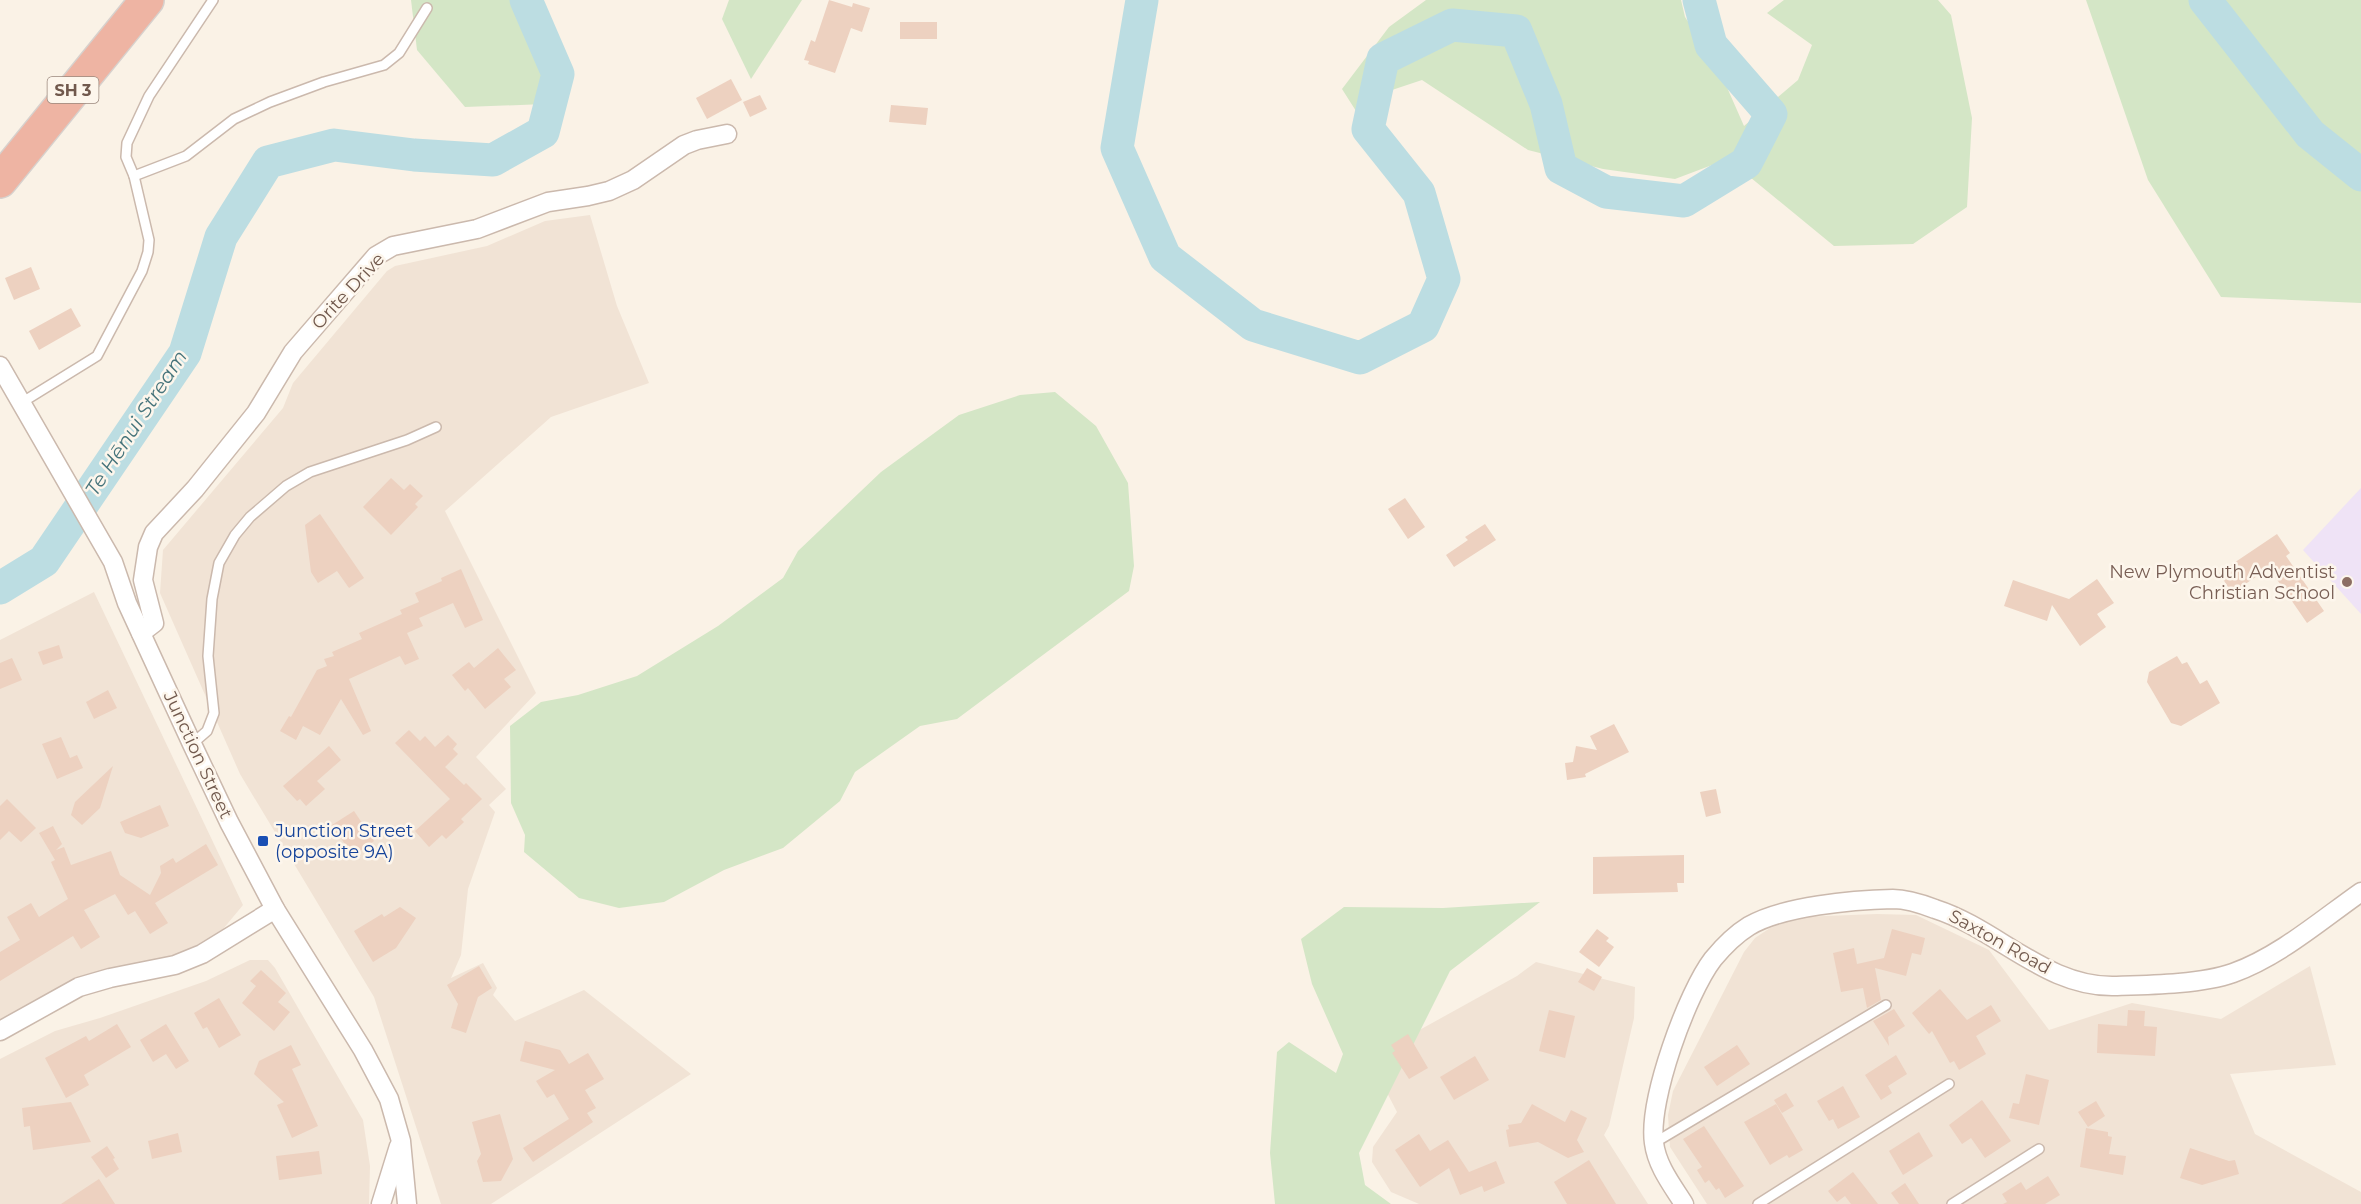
<svg xmlns="http://www.w3.org/2000/svg" width="2361" height="1204" font-family="Montserrat,sans-serif">
<style>
.residential{fill:#f1e3d5}
.education{fill:#efe3f6}
.green{fill:#d4e6c6}
.lines{fill:none;stroke-linecap:round;stroke-linejoin:round}
.river{stroke:#bcdde2;stroke-width:33}
.building{fill:#edd1c0}
.lane-casing{stroke:#cbb9ad;stroke-width:12}
.street-casing{stroke:#cbb9ad;stroke-width:21}
.highway-casing{stroke:#d7d1cd;stroke-width:36}
.lane{stroke:#fff;stroke-width:9}
.street{stroke:#fff;stroke-width:18}
.highway{stroke:#eeb4a3;stroke-width:33}
.education-dot{fill:#8d6e63;stroke:#fdf6ec;stroke-width:2}
.transit-dot{fill:#1a4fb4;stroke:#fdf6ec;stroke-width:2}
.labels{text-anchor:middle;stroke-width:5;stroke-linejoin:round;paint-order:stroke}
.shield{fill:#fdf6ec;stroke:#9b887d;stroke-width:1.5}
.shield-label{font-size:16px;font-weight:bold;fill:#71594d}
.street-label{font-size:18px;fill:#71594d;stroke:#fdf6ec}
.education-label{font-size:18px;fill:#785e54;stroke:#fdf6ec;text-anchor:end}
.transit-label{font-size:18px;fill:#164399;stroke:#fdf6ec;text-anchor:start}
.water-label{font-size:20px;font-style:italic;fill:#46747b;stroke:#fdf6ec}
</style>
<rect width="100%" height="100%" fill="#faf2e6"/>
<g class="residential">
<path d="M590 215 617 306 649 383 551 417 445 511 536 693 476 757 506 789 489 805 495 812 468 889 461 955 451 978 483 963 497 988 493 995 515 1021 584 990 691 1074 491 1204H441L374 997 240 774 160 593 163 550 283 408 293 383 387 271 395 266 487 246 545 221Z"/>
<path d="M94 592 243 905 223 929 188 950 70 987 0 1023V640Z"/>
<path d="M1877 914 1916 915 1989 950 2049 1030 2132 1003 2221 1019 2310 966 2336 1065 2230 1074 2255 1134 2361 1192V1204H1707L1670 1147 1668 1115 1673 1091 1744 952 1755 938 1770 928 1800 917Z"/>
<path d="M250 960H268L275 968 363 1120 370 1166 369 1204H0V1059L55 1031 100 1018 206 981Z"/>
<path d="M1536 962 1635 987 1634 1018 1609 1126 1604 1135 1648 1204H1419L1391 1192 1372 1162 1373 1147 1397 1112 1369 1058 1517 976Z"/>
</g>
<path class="education" d="M2361 488V614L2303 550Z"/>
<g class="green">
<path d="M411 0H531L545 104 465 107 417 50Z"/>
<path d="M729 0H802L751 79 722 19Z"/>
<path d="M1426 0H1681L1685 17 1718 67 1744 126 1798 80 1812 45 1767 13 1784 0H1938L1951 15 1972 118 1967 207 1913 244 1834 246 1728 159 1675 179 1603 169 1528 150 1422 80 1386 92 1377 144 1342 89 1389 27Z"/>
<path d="M2086 0H2361V303L2221 297 2148 180Z"/>
<path d="M1055 392 1096 426 1128 483 1134 566 1129 591 957 719 920 726 855 772 840 801 783 848 724 870 664 902 619 908 579 898 524 852 525 835 511 803 510 726 541 702 578 695 637 676 718 626 783 578 798 551 881 472 959 415 1020 395Z"/>
<path d="M1540 902 1450 971 1359 1153 1365 1185 1391 1204H1275L1270 1153 1277 1052 1289 1042 1336 1073 1343 1054 1312 984 1301 939 1344 907 1443 908Z"/>
</g>
<g class="lines">
<g class="river">
<path d="M1142 0 1117 148 1165 257 1253 325 1360 358 1423 326 1444 279 1419 193 1368 129 1383 59 1452 25 1516 31 1546 104 1561 168 1606 192 1684 201 1746 163 1771 114 1711 45 1699 0"/>
<path d="M2205 0 2310 134 2361 175"/>
<path d="M0 588 44 561 185 353 221 237 268 162 334 145 414 155 493 160 543 132 558 74 526 0"/>
</g>
</g>
<g class="building">
<path d="M829 0 852 7 853 3 870 8 862 32 851 28 835 73 808 64 809 61 804 60 811 40 815 42Z"/>
<rect x="900" y="22" width="37" height="17"/>
<path d="M731 79 742 100 707 119 696 98Z"/>
<path d="M760 95 767 109 750 117 743 102Z"/>
<path d="M891 105 928 108 926 125 889 122Z"/>
<path d="M31 267 40 289 14 300 5 278Z"/>
<path d="M71 308 81 326 39 350 29 331Z"/>
<path d="M391 478 404 490 410 484 423 496 415 504 418 507 391 535 363 507Z"/>
<path d="M1405 498 1425 527 1408 539 1388 509Z"/>
<path d="M320 514 364 578 349 588 337 571 318 583 311 572 305 525Z"/>
<path d="M1485 524 1496 540 1454 567 1446 555 1468 540 1465 537Z"/>
<path d="M2277 534 2290 553 2286 556 2324 611 2307 623 2269 568 2232 593 2219 573Z"/>
<path d="M461 569 483 620 465 628 453 603 419 618 423 626 407 633 419 659 405 665 400 656 349 679 371 731 363 735 341 699 320 735 303 726 296 740 280 731 289 716 291 717 317 670 327 666 324 659 334 656 332 652 362 639 359 633 402 614 400 610 419 602 415 593 442 581 441 578Z"/>
<path d="M2097 579 2114 603 2097 614 2106 627 2080 646 2052 605 2047 621 2004 606 2013 580 2069 599Z"/>
<path d="M59 645 63 658 43 665 38 652Z"/>
<path d="M498 648 516 670 504 679 511 687 485 709 468 688 465 691 452 675 469 662 474 668Z"/>
<path d="M2177 656 2182 664 2187 662 2200 684 2207 680 2220 703 2181 726 2171 723 2147 682 2149 672Z"/>
<path d="M12 658 22 680 0 689V663Z"/>
<path d="M108 690 117 708 94 719 86 702Z"/>
<path d="M1614 724 1629 752 1585 774 1586 777 1567 780 1565 763 1573 762 1576 746 1597 750 1590 736Z"/>
<path d="M409 730 420 741 425 736 435 747 448 735 457 744 453 749 458 754 445 767 464 785 466 783 482 799 461 819 464 822 446 839 442 835 429 847 415 831 450 799 395 743Z"/>
<path d="M61 737 70 758 77 755 83 768 57 779 42 744Z"/>
<path d="M329 746 341 760 317 781 325 789 306 806 300 799 297 801 283 786Z"/>
<path d="M113 766 100 808 82 825 71 815 75 802Z"/>
<path d="M1716 789 1721 813 1706 817 1700 792Z"/>
<path d="M7 799 36 828 21 842 9 831 0 840V806Z"/>
<path d="M160 805 169 826 141 838 125 833 120 822Z"/>
<path d="M354 811 374 841 353 856 332 825Z"/>
<path d="M53 826 62 844 56 850 64 847 71 865 111 851 120 875 150 895 161 873 160 866 173 858 176 863 206 844 218 865 155 903 168 923 150 934 135 911 128 915 115 894 84 910 100 937 81 949 73 936 0 981V952L20 940 7 917 31 903 39 917 68 899 51 862 55 860 39 833Z"/>
<path d="M1684 855V883H1677L1678 892 1593 894V857Z"/>
<path d="M400 907 416 918 396 948 373 962 354 931 382 914 384 917Z"/>
<path d="M1597 929 1609 938 1606 941 1614 947 1599 967 1579 952Z"/>
<path d="M1892 929 1925 938 1921 955 1912 953 1906 976 1875 968 1881 1000 1867 1008 1863 988 1841 992 1833 953 1854 948 1857 964 1884 958Z"/>
<path d="M479 966 492 988 478 997 466 1033 451 1028 458 1004 447 985Z"/>
<path d="M1587 968 1602 977 1594 991 1578 982Z"/>
<path d="M261 970 286 993 278 1002 290 1012 274 1031 242 1003 256 986 250 981Z"/>
<path d="M1940 989 1967 1020 1991 1005 2001 1021 1976 1036 1986 1054 1959 1070 1954 1061 1950 1063 1932 1031 1929 1034 1912 1013Z"/>
<path d="M219 998 241 1035 219 1048 207 1027 203 1029 194 1013Z"/>
<path d="M1894 1009 1905 1026 1888 1037 1889 1046 1873 1021Z"/>
<path d="M1549 1010 1575 1016 1565 1058 1539 1051Z"/>
<path d="M2128 1010 2145 1011 2144 1026 2157 1027 2155 1056 2097 1053 2098 1024 2127 1026Z"/>
<path d="M117 1024 131 1047 84 1075 89 1085 66 1098 45 1058 86 1036 89 1041Z"/>
<path d="M166 1024 189 1061 176 1069 166 1054 153 1062 140 1040Z"/>
<path d="M1408 1034 1428 1068 1409 1079 1392 1053 1395 1051 1391 1045Z"/>
<path d="M525 1041 560 1050 569 1064 588 1053 604 1079 585 1090 596 1108 587 1113 593 1122 533 1162 523 1148 569 1119 554 1094 547 1098 536 1081 555 1070 520 1061Z"/>
<path d="M291 1045 301 1065 292 1069 318 1126 292 1138 277 1105 284 1102 254 1074 259 1061Z"/>
<path d="M1737 1045 1750 1064 1717 1086 1704 1067Z"/>
<path d="M1896 1055 1907 1074 1888 1086 1892 1093 1881 1100 1865 1075Z"/>
<path d="M1475 1056 1489 1080 1454 1100 1440 1077Z"/>
<path d="M2026 1074 2049 1080 2039 1125 2009 1118 2013 1103 2019 1104Z"/>
<path d="M1843 1086 1860 1117 1838 1129 1833 1119 1829 1121 1817 1101Z"/>
<path d="M1786 1093 1794 1106 1782 1113 1774 1100Z"/>
<path d="M1982 1100 2011 1141 1985 1158 1971 1138 1962 1144 1949 1125Z"/>
<path d="M2096 1101 2105 1116 2088 1127 2078 1112Z"/>
<path d="M71 1102 91 1142 33 1150 30 1126 24 1127 22 1108Z"/>
<path d="M1532 1104 1565 1122 1571 1110 1587 1118 1577 1140 1584 1152 1568 1158 1538 1142 1509 1147 1506 1130 1509 1129 1508 1125 1521 1123Z"/>
<path d="M1776 1104 1803 1150 1789 1158 1787 1155 1770 1165 1744 1122Z"/>
<path d="M500 1114 513 1159 501 1181 483 1182 477 1161 481 1154 472 1122Z"/>
<path d="M1704 1126 1744 1186 1725 1198 1719 1188 1716 1190 1709 1180 1705 1183 1697 1170 1702 1167 1683 1139Z"/>
<path d="M2086 1128 2108 1132V1136L2112 1137 2109 1154 2126 1156 2123 1175 2080 1167Z"/>
<path d="M1919 1132 1933 1156 1903 1175 1889 1151Z"/>
<path d="M178 1133 182 1152 152 1159 148 1141Z"/>
<path d="M1419 1134 1430 1151 1448 1140 1469 1172 1496 1161 1505 1183 1484 1192 1482 1186 1460 1195 1449 1168 1420 1187 1395 1150Z"/>
<path d="M107 1146 115 1158 113 1159 119 1169 106 1178 91 1157Z"/>
<path d="M2190 1148 2229 1161 2235 1160 2239 1174 2202 1185 2180 1178Z"/>
<path d="M319 1151 322 1174 279 1180 276 1156Z"/>
<path d="M1589 1160 1616 1204H1567L1554 1182Z"/>
<path d="M1853 1172 1878 1204H1851L1845 1196 1837 1202 1828 1191Z"/>
<path d="M2048 1176 2060 1195 2045 1204H2003L2007 1202 2002 1194 2021 1182 2026 1190Z"/>
<path d="M99 1179 115 1204H61Z"/>
<path d="M1905 1183 1919 1204H1899L1891 1193Z"/>
</g>
<g class="lines">
<g class="lane-casing">
<g id="lane">
<path d="M134 176 186 156 234 119 270 102 324 82 384 65 399 53 427 8"/>
<path d="M21 403 97 356 142 271 148 252 149 240 134 176 126 157 127 143 149 96 213 0"/>
<path d="M192 744 207 731 214 713 208 656 212 599 219 563 235 535 250 517 286 486 310 472 407 440 436 427"/>
<path d="M1654 1143 1886 1005"/>
<path d="M1758 1204 1949 1084"/>
<path d="M1952 1204 2039 1149"/>
</g>
</g>
<g class="street-casing">
<g id="street">
<path d="M0 366 113 562 127 603 192 744 229 822 275 909 363 1050 389 1099 401 1141 407 1204"/>
<path d="M141 633 154 623 143 580 148 547 154 533 195 489 256 413 293 352 376 256 393 246 477 229 548 202 588 196 609 191 633 180 684 145 697 140 727 134"/>
<path d="M0 1031 79 987 110 978 175 965 202 954 275 909"/>
<path d="M381 1204 399 1146"/>
<path d="M1684 1204C1672 1185 1657 1166 1654 1143 1648 1100 1687 993 1713 959 1723 947 1736 934 1749 926 1783 906 1853 900 1893 899 1907 899 1922 904 1935 909 1998 929 2047 989 2117 986 2151 985 2202 984 2233 973 2280 956 2321 920 2361 892"/>
</g>
</g>
<g class="highway-casing">
<path id="highway" d="M0 181 147 0"/>
</g>
<use href="#lane" class="lane"/>
<use href="#street" class="street"/>
<use href="#highway" class="highway"/>
</g>
<circle class="education-dot" cx="2347" cy="582" r="6"/>
<rect class="transit-dot" x="257" y="835" width="12" height="12" rx="3"/>
<g class="labels">
<rect class="shield" x="47.5" y="77" width="51" height="26" rx="4.5"/>
<g class="shield-label">
<text x="73" y="96">SH 3</text>
</g>
<g class="street-label">
<text transform="translate(348 291) rotate(-47)" y="6">Orite Drive</text>
<text transform="translate(198 755) rotate(65)" y="6">Junction Street</text>
<text transform="translate(2000 942) rotate(29)" y="6">Saxton Road</text>
</g>
<g class="education-label">
<text x="2335" y="578">New Plymouth Adventist<tspan x="2335" dy="21">Christian School</tspan></text>
</g>
<g class="transit-label">
<text x="275" y="837">Junction Street<tspan x="275" dy="21">(opposite 9A)</tspan></text>
</g>
<g class="water-label">
<text transform="translate(136 423) rotate(-57)" y="7">Te Hēnui Stream</text>
</g>
</g>
</svg>
